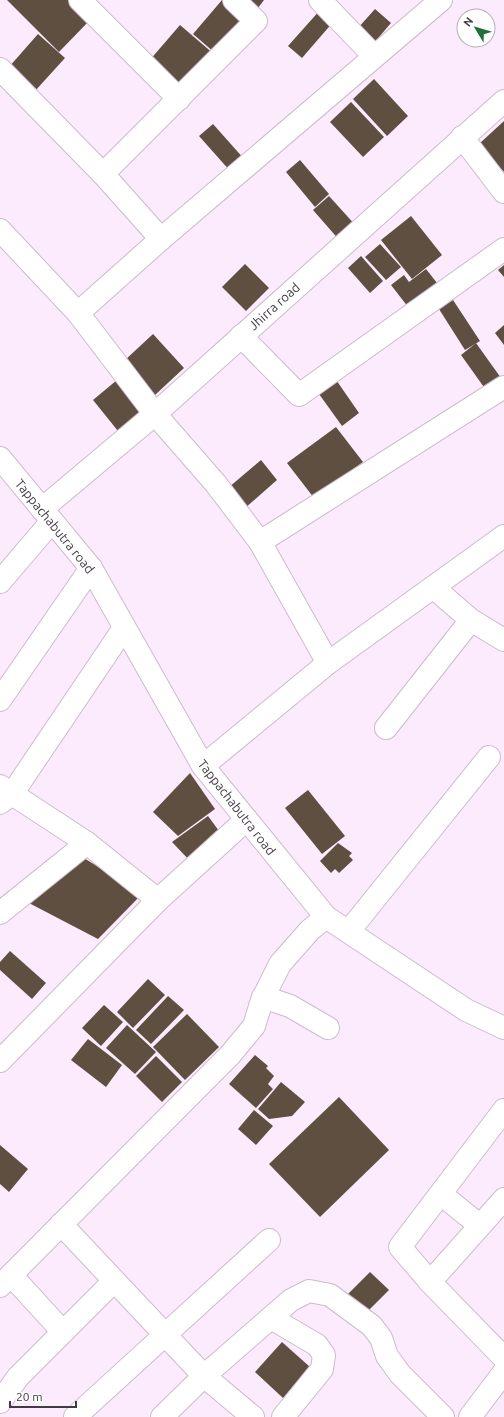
<svg xmlns="http://www.w3.org/2000/svg" width="504" height="1417" font-family="Ubuntu,sans-serif">
<style>
.building{fill:#5e4f40}
.lines{fill:none;stroke-linecap:round;stroke-linejoin:round}
.minor-casing{stroke:#cbc;stroke-width:24}
.major-casing{stroke:#cbc;stroke-width:24}
.minor{stroke:#fff;stroke-width:22}
.major{stroke:#fff;stroke-width:22}
.labels{text-anchor:middle;stroke-width:4;stroke-linejoin:round;paint-order:stroke}
.street-label{font-size:13px;fill:#413a42;stroke:#fefefe}
</style>
<rect width="100%" height="100%" fill="#fceafd"/>
<g class="building">
<path d="M7 0H68L89 21 59 52Z"/>
<path d="M222 0H228L246 16 215 53 193 34Z"/>
<path d="M243 0H264L255 12Z"/>
<path d="M321 9 334 21 302 58 288 46Z"/>
<path d="M375 9 391 23 374 43 358 28Z"/>
<path d="M180 25 215 55 184 91 149 61Z"/>
<path d="M38 34 65 58 35 91 9 67Z"/>
<path d="M374 79 408 116 387 136 353 99Z"/>
<path d="M351 102 384 137 363 157 330 122Z"/>
<path d="M504 121V172L479 144Z"/>
<path d="M213 124 245 160 231 172 199 136Z"/>
<path d="M300 160 329 194 315 207 286 172Z"/>
<path d="M329 196 357 227 341 242 313 210Z"/>
<path d="M411 216 442 255 412 279 381 240Z"/>
<path d="M380 244 401 267 386 280 365 257Z"/>
<path d="M361 256 383 281 370 293 348 268Z"/>
<path d="M245 264 269 288 246 311 222 287Z"/>
<path d="M504 265V277L498 270Z"/>
<path d="M426 269 441 288 412 312 391 285 404 275 409 282Z"/>
<path d="M453 300 480 341 465 350 439 309Z"/>
<path d="M504 325V345L495 333Z"/>
<path d="M153 334 184 368 155 395 124 361Z"/>
<path d="M476 343 501 378 486 390 461 355Z"/>
<path d="M332 374 359 413 342 426 314 387Z"/>
<path d="M117 380 143 411 118 431 93 400Z"/>
<path d="M336 427 363 462 314 498 287 463Z"/>
<path d="M261 460 277 480 245 508 228 488Z"/>
<path d="M190 773 215 809 178 836 153 812Z"/>
<path d="M308 790 345 836 322 854 285 808Z"/>
<path d="M208 816 219 831 191 862 172 842Z"/>
<path d="M338 843 352 853 349 856 353 860 339 873 335 869 331 873 320 861Z"/>
<path d="M79 855 142 894 98 939 27 902Z"/>
<path d="M10 951 46 983 32 999 0 970V962Z"/>
<path d="M148 979 165 995 133 1028 117 1012Z"/>
<path d="M168 996 184 1010 151 1044 136 1030Z"/>
<path d="M104 1005 123 1022 101 1046 82 1028Z"/>
<path d="M187 1014 219 1047 185 1080 153 1047Z"/>
<path d="M127 1025 156 1052 135 1074 106 1048Z"/>
<path d="M88 1039 122 1065 106 1087 71 1060Z"/>
<path d="M255 1055 268 1066 266 1068 274 1076 268 1084 273 1089 256 1108 229 1084Z"/>
<path d="M156 1056 182 1082 162 1102 136 1076Z"/>
<path d="M281 1082 305 1102 292 1116 269 1119 258 1109Z"/>
<path d="M339 1097 389 1150 320 1217 269 1164Z"/>
<path d="M254 1110 273 1126 256 1145 238 1129Z"/>
<path d="M0 1145 28 1169 9 1192 0 1184Z"/>
<path d="M370 1272 389 1290 363 1316 345 1297Z"/>
<path d="M282 1342 310 1367 283 1398 255 1372Z"/>
</g>
<g class="lines">
<g class="minor-casing">
<g id="minor">
<path d="M80 0 179 99"/>
<path d="M320 0 374 56"/>
<path d="M0 69 103 174 161 239"/>
<path d="M462 137 504 192"/>
<path d="M103 174 256 21 234 0"/>
<path d="M0 230 78 313 155 414 216 484 260 542 328 663"/>
<path d="M78 313 161 239 441 0"/>
<path d="M241 336 299 395 504 249"/>
<path d="M42 509 155 414 504 101"/>
<path d="M260 542 504 387"/>
<path d="M0 582 52 521"/>
<path d="M434 588 471 620 504 640"/>
<path d="M0 700 91 568"/>
<path d="M386 728 471 620"/>
<path d="M203 766 328 663 504 536"/>
<path d="M0 786 87 843 158 900"/>
<path d="M0 803 12 794 124 628"/>
<path d="M0 913 87 843"/>
<path d="M349 931 489 757"/>
<path d="M263 997 290 1006 328 1028"/>
<path d="M0 1061 158 900 246 820"/>
<path d="M504 1110 400 1247 430 1282 504 1358"/>
<path d="M441 1194 479 1225"/>
<path d="M61 1224 204 1376 162 1417"/>
<path d="M11 1275 63 1332"/>
<path d="M430 1282 504 1199"/>
<path d="M0 1286 230 1055 254 1026 262 1000 280 964 310 930 326 917"/>
<path d="M271 1318 317 1345 324 1355 322 1369 283 1417"/>
<path d="M0 1402 18 1377 114 1281"/>
<path d="M75 1417 269 1240"/>
<path d="M253 1417 204 1376 291 1300 309 1291 330 1295 372 1326 381 1338 387 1356 400 1374 443 1417"/>
<path d="M470 1417 504 1372"/>
</g>
</g>
<g class="major-casing">
<path id="major" d="M0 458 91 568 203 766 326 917 466 1010 504 1028"/>
</g>
<use href="#minor" class="minor"/>
<use href="#major" class="major"/>
</g>
<g class="labels">
<g class="street-label">
<text transform="translate(274 306) rotate(-42)" y="5">Jhirra road</text>
<text transform="translate(55 526) rotate(51)" y="5">Tappachabutra road</text>
<text transform="translate(237 807) rotate(52)" y="5">Tappachabutra road</text>
</g>
</g>
<g transform="translate(476 28) rotate(308)"><circle r="19" fill="#fefefe" stroke="#b2b0b3"/>
<path d="M0-3L7 15L0 10L-7 15Z" fill="#1f6e3e"/>
<text y="-6" font-size="11" font-weight="bold" text-anchor="middle" fill="#413a42">N</text>
</g>
<path d="M10 1401v6h66v-6" fill="none" stroke="#413a42" stroke-width="2"/>
<text x="16" y="1401" font-size="12" fill="#413a42" stroke="#fefefe" stroke-width="3" paint-order="stroke">20 m</text>
</svg>
